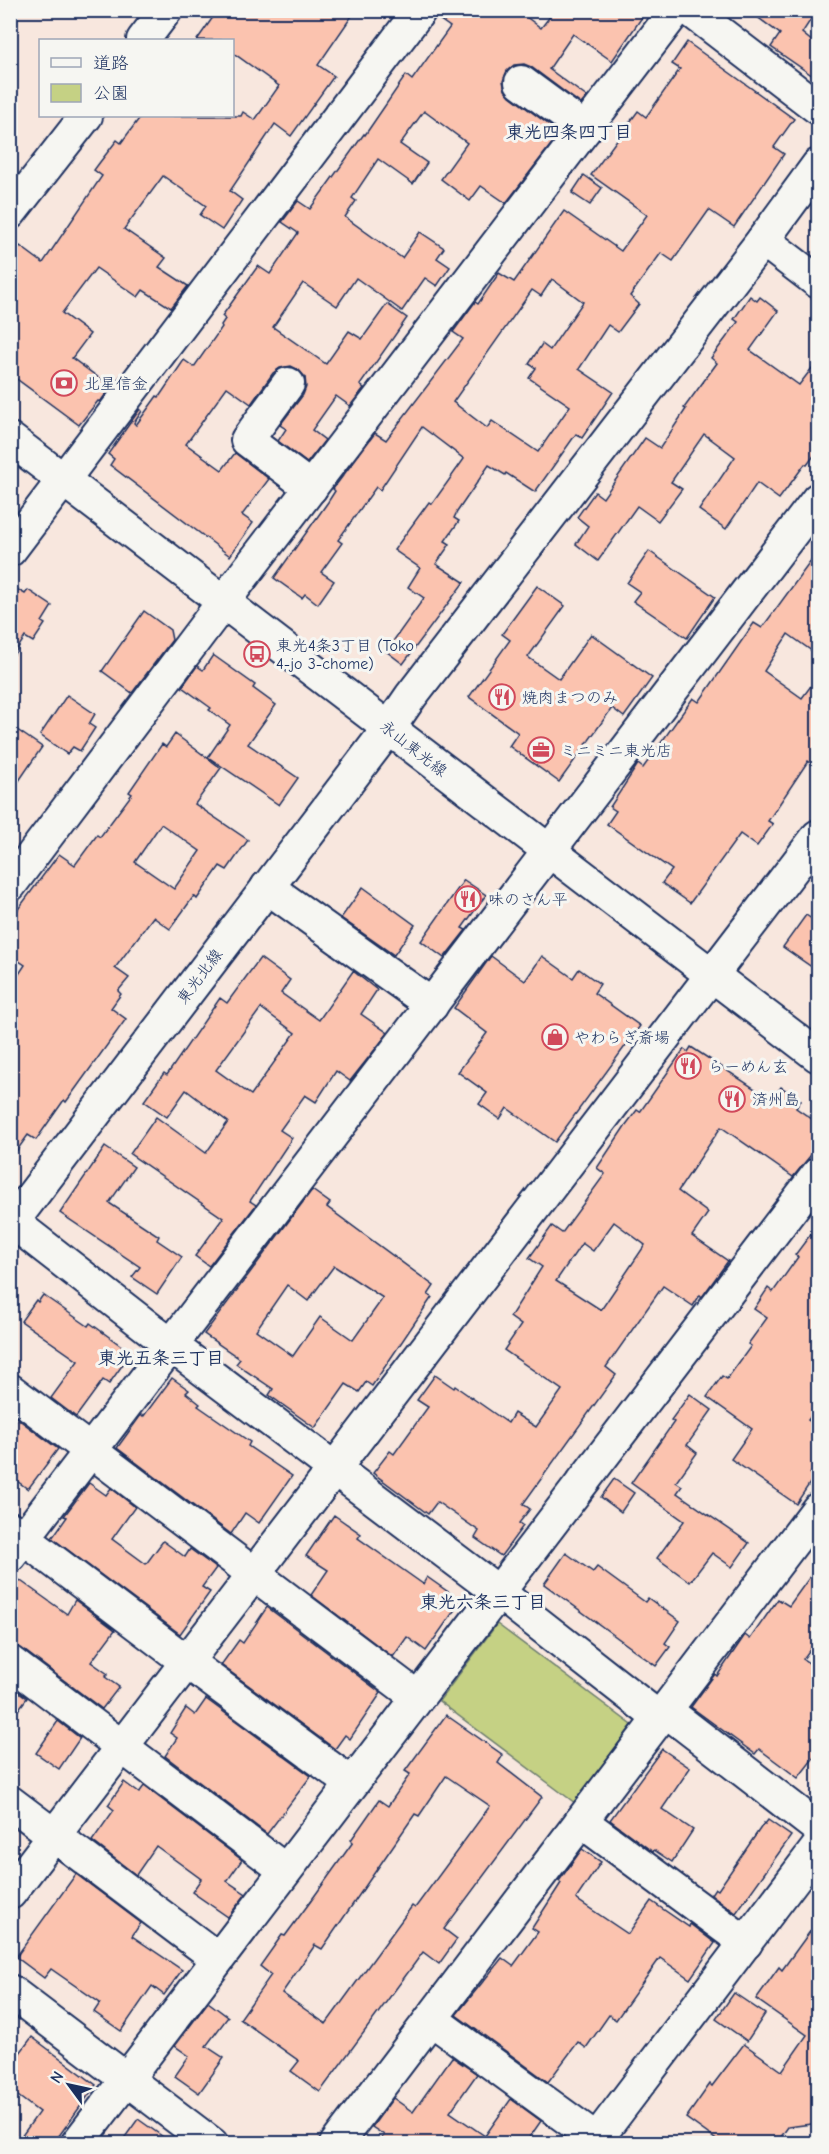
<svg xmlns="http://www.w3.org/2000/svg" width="829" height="2154" font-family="'Comic Neue','Klee One',sans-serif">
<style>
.green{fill:#c5d184;stroke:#708071;stroke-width:1.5}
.building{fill:#fbc3af;stroke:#1b2f5e;stroke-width:1.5;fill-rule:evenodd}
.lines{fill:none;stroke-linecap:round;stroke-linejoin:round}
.minor-casing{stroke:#1b2f5e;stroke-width:36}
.minor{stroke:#f6f6f2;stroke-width:32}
.labels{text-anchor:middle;stroke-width:6;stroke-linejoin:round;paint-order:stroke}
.poi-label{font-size:16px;fill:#1b2f5e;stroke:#f6f6f2;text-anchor:start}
.street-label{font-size:16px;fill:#1b2f5e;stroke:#f6f6f2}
.neighbourhood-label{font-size:18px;font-weight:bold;fill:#1b2f5e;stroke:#f6f6f2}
</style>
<rect width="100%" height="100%" fill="#f8e7de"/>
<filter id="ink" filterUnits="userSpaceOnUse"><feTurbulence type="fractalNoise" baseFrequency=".0167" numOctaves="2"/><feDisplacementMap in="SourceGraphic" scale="12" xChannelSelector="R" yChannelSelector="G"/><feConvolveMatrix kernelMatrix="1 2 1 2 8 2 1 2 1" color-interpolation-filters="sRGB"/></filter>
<g filter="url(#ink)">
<path class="green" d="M497 1624 632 1725 575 1803 439 1701Z"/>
<g class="building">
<path d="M218 10H356L318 65 334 76 291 136 275 124 230 191 242 200 222 230 200 215 206 206 163 176 124 229 166 258 159 267 188 286 171 308 143 290 138 297 96 268 62 313 90 334 72 358 111 387 100 402 98 401 79 425 10 374V259L20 246 43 263 102 176 94 170 100 162 117 140 121 143 141 116H241L243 112 255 120 279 86 232 52V40H197Z"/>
<path d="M438 10H517L541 28 555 10H647L612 61 573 34 560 53 549 69 587 97 581 104 531 67 524 64 514 65 507 71 503 81 505 90 510 96 560 133 506 203 481 186 470 201 441 179 467 143 424 111 400 144 427 163 413 184 378 159 352 198 356 201 345 217 402 258 420 232 444 248 437 258 450 267 437 286 425 278 402 311 356 278 337 306 303 283 273 327 326 364 349 331 362 339 387 304 407 318 360 385 364 388 350 406 336 396 312 430 325 440 307 463 278 441 286 429 280 425 303 395 306 387 305 377 299 370 291 366 280 368 273 373 251 404 227 387 186 444 222 470 235 453 269 479 242 515 253 523 230 556 110 465 114 459 108 454 140 409 142 411 134 423 136 425 157 396 159 397 184 360 194 367 222 327 221 325 225 319 222 316 258 266 270 274 298 233 282 222 298 201 310 209 364 134 365 135 406 75 412 80 450 27 436 17Z"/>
<path d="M748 10H817L802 33 819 47V80L771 47 780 34Z"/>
<path d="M687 42 794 119 774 147 784 154 734 227 709 210 673 261 661 253 630 296 639 304 618 332 608 325 579 369 613 392 582 438 576 434 535 492 506 473 505 475 489 465 457 512 454 518 459 521 445 541 450 544 436 564 464 582 403 664 386 651 424 598 408 587 420 568 394 550 429 502 432 504 464 459 422 427 380 490 376 487 338 540 342 543 321 572 334 581 318 604 305 594 302 598 274 578 328 502 335 491 333 489 375 433 386 440 463 339 453 332 475 302 478 304 499 273 514 282 564 211 621 251 647 215 591 175 638 111 646 117 680 69 672 64ZM552 279 583 302 550 350 542 344 529 364 536 368 529 378 570 406 538 452 492 421 487 428 453 402 532 290 541 296Z"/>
<path d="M584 175 602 188 590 205 572 193Z"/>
<path d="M750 296 757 301 760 297 778 311 750 350 799 385 819 359V449L807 465 805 464 779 499 757 483 726 529 699 510 735 457 704 434 671 482 682 489 658 521 637 506 598 561 576 544 588 526 577 517 595 492 603 498 645 438 660 448 686 409 684 408 717 363 711 358 738 322 734 319Z"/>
<path d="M819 550V656L788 634 764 671 802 698 819 675V768L808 761 768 821 773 824 757 846 740 834 690 903 662 883 672 870 607 824 616 811 610 807 638 764 643 768 693 698 699 702 754 623 762 628Z"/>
<path d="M649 551 715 597 687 638 633 601 640 592 627 583Z"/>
<path d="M10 585 25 594 28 590 52 606 42 622 45 624 33 642 25 637 10 660Z"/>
<path d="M537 586 565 606 528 657 559 679 591 634 652 678 624 717 612 708 559 782 509 746 518 733 469 697 510 640 502 634Z"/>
<path d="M144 611 170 630 172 640 132 693 102 671Z"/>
<path d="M213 655 255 685 253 688 276 705 248 744 298 778 279 805 208 757 230 725 209 710 211 708 182 687 197 666 203 670Z"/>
<path d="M67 695 95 714 89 724 95 728 80 751 73 747 67 754 40 735Z"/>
<path d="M10 725 42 747 10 794Z"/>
<path d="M175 734 221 768 195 804 248 840 227 870 220 866 197 899 194 896 170 929 153 917 115 968 129 978 118 991 121 994 111 1008 126 1019 66 1102 64 1100 36 1140 28 1135 10 1160 11 986 25 965 10 955V920L59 854 75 865 97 835 100 837 132 794 129 792 162 744 166 747ZM161 824 200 851 174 889 135 862Z"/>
<path d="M464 880 486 895 462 928 466 930 444 958 421 941Z"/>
<path d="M363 887 415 925 394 955 341 918Z"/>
<path d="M806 915 819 924V972L783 947Z"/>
<path d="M491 956 525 981 542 956 573 978 579 969 600 984 594 993 640 1026 555 1142 507 1108 500 1119 479 1104 487 1093 458 1072 487 1033 454 1008Z"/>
<path d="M260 958 290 980 281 993 319 1020 353 971 377 990 361 1014 388 1033 350 1081 336 1071 316 1102 305 1095 280 1130 292 1138 250 1201 256 1205 209 1266 195 1256 223 1218 130 1154 156 1117 206 1153 228 1122 186 1090 167 1117 144 1101 164 1073 167 1075 220 998 227 1003ZM261 1008 295 1033 251 1095 216 1070Z"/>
<path d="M691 1047 772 1100 781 1087 801 1100 796 1108 819 1124V1145L793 1177 721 1127 678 1191 708 1213 692 1236 728 1261 702 1297 700 1295 693 1306 663 1286 606 1367 616 1375 523 1504 530 1509 519 1523 523 1526 501 1556 475 1538 479 1531 437 1502 428 1514 373 1473 390 1451 394 1454 428 1407 417 1400 435 1375 454 1388 455 1386 508 1423 514 1413 536 1427 562 1390 504 1350 521 1325 510 1317 542 1267 529 1258 552 1226 562 1233 605 1174 597 1168 625 1126 637 1110 640 1112 684 1049 688 1052ZM614 1222 645 1245 601 1310 556 1281 582 1243 593 1251Z"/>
<path d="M105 1147 134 1167 109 1203 159 1236 157 1240 182 1257 157 1294 132 1277 140 1267 60 1213Z"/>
<path d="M312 1190 330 1203 327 1207 434 1286 428 1295 432 1297 372 1386 366 1382 359 1392 346 1384 315 1428 269 1395 273 1389 236 1364 240 1359 204 1334ZM334 1266 383 1298 353 1340 320 1317 293 1356 256 1330 287 1285 308 1301Z"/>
<path d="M819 1223V1406L808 1420 819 1427V1461L810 1474 814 1477 796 1504 731 1459 752 1429 707 1397 722 1376 727 1379 751 1346 748 1344 767 1318 754 1309 768 1288 773 1292 798 1257 795 1255Z"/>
<path d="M43 1295 88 1326 90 1323 131 1353 109 1384 103 1380 76 1417 51 1398 78 1361 21 1321 36 1300 38 1302Z"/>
<path d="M172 1378 189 1390 186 1393 200 1404 198 1406 250 1442 248 1446 292 1476 259 1523 245 1513 231 1534 117 1448 141 1415 143 1417Z"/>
<path d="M690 1394 712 1410 687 1445 697 1453 676 1482 682 1486 677 1493 749 1543 732 1567 712 1553 690 1582 657 1558 684 1521 631 1483 674 1422 671 1420Z"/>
<path d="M10 1413 58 1449 28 1489 10 1476Z"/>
<path d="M614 1479 634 1493 621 1512 601 1497Z"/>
<path d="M89 1483 106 1495 111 1488 135 1507 112 1539 146 1564 163 1541 185 1557 190 1549 216 1568 202 1587 210 1592 180 1634 52 1538 67 1517 64 1516Z"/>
<path d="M334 1515 361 1534 358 1538 423 1584 427 1577 461 1601 426 1651 407 1637 393 1657 311 1595 328 1570 306 1556Z"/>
<path d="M566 1553 593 1572 597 1567 645 1602 648 1598 680 1621 665 1643 670 1647 656 1666 544 1584Z"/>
<path d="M819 1564V1637L803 1659 819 1670V1751L798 1778 759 1749 755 1754 691 1707 715 1674 717 1676 745 1635 750 1639 778 1599 789 1606Z"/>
<path d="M18 1579 67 1614 75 1600 115 1630 91 1662 108 1674 105 1677 119 1687 102 1709 21 1648 10 1644V1589Z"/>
<path d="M267 1607 381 1693 350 1739 345 1735 335 1749 221 1665 239 1640 243 1643Z"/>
<path d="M10 1685 27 1698 10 1721Z"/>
<path d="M206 1699 311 1776 267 1834 165 1756 177 1738 170 1733 186 1708 195 1715Z"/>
<path d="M446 1715 503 1755 498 1763 542 1797 444 1929 457 1939 439 1964 423 1952 320 2092 291 2071 299 2061 240 2019 271 1975 260 1966 282 1935 285 1936 313 1898 353 1842 351 1840 379 1800 388 1806 410 1774 405 1771ZM446 1776 490 1806 415 1908 412 1906 326 2024 282 1993 315 1945 322 1949 415 1814 419 1816Z"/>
<path d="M58 1721 80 1738 59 1769 36 1753Z"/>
<path d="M662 1749 690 1768 662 1809 693 1830 672 1862 654 1850 653 1852 610 1820Z"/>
<path d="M124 1782 139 1793 144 1786 242 1860 227 1881 246 1894 228 1917 192 1892 201 1879 156 1846 136 1875 92 1841 114 1810 108 1805Z"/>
<path d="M768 1820 791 1836 736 1913 711 1894 715 1888 718 1890 764 1823 765 1824Z"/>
<path d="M582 1849 601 1862 576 1899 628 1934 651 1901 689 1927 690 1924 715 1943 690 1979 660 1958 616 2020 609 2015 586 2048 578 2042 548 2082 456 2015 502 1958 513 1966 538 1932 532 1928 561 1883 559 1881Z"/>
<path d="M76 1874 141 1923 132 1936 182 1970 164 1995 152 1986 121 2031 94 2012 100 2003 51 1969 44 1978 16 1957Z"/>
<path d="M819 1919V2123L788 2127 776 2144H722L686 2118 710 2084 712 2086 744 2044 782 2071 807 2035 756 1999 779 1967 782 1970Z"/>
<path d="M734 1993 765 2014 747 2041 716 2019Z"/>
<path d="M208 2002 228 2017 206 2046 224 2058 199 2093 175 2076 189 2056 175 2046Z"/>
<path d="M32 2037 96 2085 53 2144H16L39 2112 10 2090V2066Z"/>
<path d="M452 2057 477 2074 450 2112 485 2136 511 2099 541 2121 525 2144H378L384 2135 372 2127 393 2098 413 2112Z"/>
<path d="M138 2119 173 2144H120Z"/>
</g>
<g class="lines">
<g class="minor-casing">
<g id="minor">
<path d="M690 10 818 108"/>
<path d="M143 40 166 10"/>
<path d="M521 82 585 129"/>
<path d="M10 213 86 116"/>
<path d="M763 240 818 282"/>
<path d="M288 384 247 440 311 488"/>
<path d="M10 439 818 1056"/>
<path d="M10 550 420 10"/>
<path d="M10 885 224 601 676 10"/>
<path d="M267 887 432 1005"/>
<path d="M10 1220 172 1346 498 1592 659 1718"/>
<path d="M10 1225 389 728 411 696 763 240 818 165"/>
<path d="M10 1390 417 1697"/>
<path d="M10 1528 187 1662 351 1783"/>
<path d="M10 1556 818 499"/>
<path d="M10 1662 285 1870"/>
<path d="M665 1710 818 1828"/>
<path d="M10 1802 217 1958"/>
<path d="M581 1821 746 1943"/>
<path d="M10 1893 818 836"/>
<path d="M10 1991 212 2144"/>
<path d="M431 2019 596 2139"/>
<path d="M77 2144 818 1174"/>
<path d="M336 2144 818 1509"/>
<path d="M593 2144 818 1847"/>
</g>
</g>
<use href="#minor" class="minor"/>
</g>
</g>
<defs>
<g id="bank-ring" transform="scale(1.35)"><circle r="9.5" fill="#f6f6f2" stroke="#d1495b" stroke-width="1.5"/><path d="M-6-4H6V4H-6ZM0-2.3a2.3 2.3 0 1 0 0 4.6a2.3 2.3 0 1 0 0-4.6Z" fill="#d1495b"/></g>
<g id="bus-ring" transform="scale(1.35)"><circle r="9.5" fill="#f6f6f2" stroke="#d1495b" stroke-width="1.5"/><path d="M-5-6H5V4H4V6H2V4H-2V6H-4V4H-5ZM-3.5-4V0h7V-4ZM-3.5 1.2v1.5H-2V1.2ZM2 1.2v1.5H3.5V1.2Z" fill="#d1495b"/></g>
<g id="restaurant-ring" transform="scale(1.35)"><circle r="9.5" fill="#f6f6f2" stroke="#d1495b" stroke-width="1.5"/><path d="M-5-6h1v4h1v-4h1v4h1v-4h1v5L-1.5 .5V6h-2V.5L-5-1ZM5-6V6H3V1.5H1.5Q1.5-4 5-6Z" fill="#d1495b"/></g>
<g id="office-ring" transform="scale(1.35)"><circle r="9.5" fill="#f6f6f2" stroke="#d1495b" stroke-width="1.5"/><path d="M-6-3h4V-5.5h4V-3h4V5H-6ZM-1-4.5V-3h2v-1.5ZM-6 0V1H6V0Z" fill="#d1495b"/></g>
<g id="shop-ring" transform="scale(1.35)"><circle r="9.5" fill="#f6f6f2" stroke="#d1495b" stroke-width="1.5"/><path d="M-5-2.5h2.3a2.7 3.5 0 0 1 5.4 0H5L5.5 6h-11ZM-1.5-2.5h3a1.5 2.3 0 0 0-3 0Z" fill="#d1495b"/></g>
</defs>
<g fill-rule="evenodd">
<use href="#bank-ring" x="64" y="383"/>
<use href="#bus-ring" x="257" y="654"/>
<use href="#restaurant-ring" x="502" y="697"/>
<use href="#office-ring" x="541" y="750"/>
<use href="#restaurant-ring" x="468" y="899"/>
<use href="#shop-ring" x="555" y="1037"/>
<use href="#restaurant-ring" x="688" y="1066"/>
<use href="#restaurant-ring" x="732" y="1099"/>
</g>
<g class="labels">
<g class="poi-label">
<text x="84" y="389">北星信金</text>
<text x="276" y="651">東光4条3丁目 (Toko<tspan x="276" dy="18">4-jo 3-chome)</tspan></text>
<text x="522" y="703">焼肉まつのみ</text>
<text x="560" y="756">ミニミニ東光店</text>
<text x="488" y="905">味のさん平</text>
<text x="574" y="1043">やわらぎ斎場</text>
<text x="708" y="1072">らーめん玄</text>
<text x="752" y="1105">済州島</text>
</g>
<g class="street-label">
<text transform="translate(414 748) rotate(38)" y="6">永山東光線</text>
<text transform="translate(199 976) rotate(-53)" y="6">東光北線</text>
</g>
<g class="neighbourhood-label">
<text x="569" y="138">東光四条四丁目</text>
<text x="161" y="1364">東光五条三丁目</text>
<text x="483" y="1608">東光六条三丁目</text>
</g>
</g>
<rect width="829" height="2154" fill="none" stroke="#f6f6f2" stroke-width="36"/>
<rect x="18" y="18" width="793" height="2118" fill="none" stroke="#1b2f5e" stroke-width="2" filter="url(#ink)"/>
<rect x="39" y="39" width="195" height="78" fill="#f6f6f2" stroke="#9ea6b7" stroke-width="1.5"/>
<rect x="51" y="58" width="30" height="9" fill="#f6f6f2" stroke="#9ea6b7" stroke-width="1.5"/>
<text x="93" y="69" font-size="18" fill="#1b2f5e">道路</text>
<rect x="51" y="84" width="30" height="18" fill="#c5d184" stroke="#9ea6b7" stroke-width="1.5"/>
<text x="93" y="99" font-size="18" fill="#1b2f5e">公園</text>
<g transform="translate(69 2085) rotate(303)" stroke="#f6f6f2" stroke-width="4.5" paint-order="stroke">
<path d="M0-4.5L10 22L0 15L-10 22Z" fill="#1b2f5e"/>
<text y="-9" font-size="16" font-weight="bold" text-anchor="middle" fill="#1b2f5e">N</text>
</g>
</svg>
